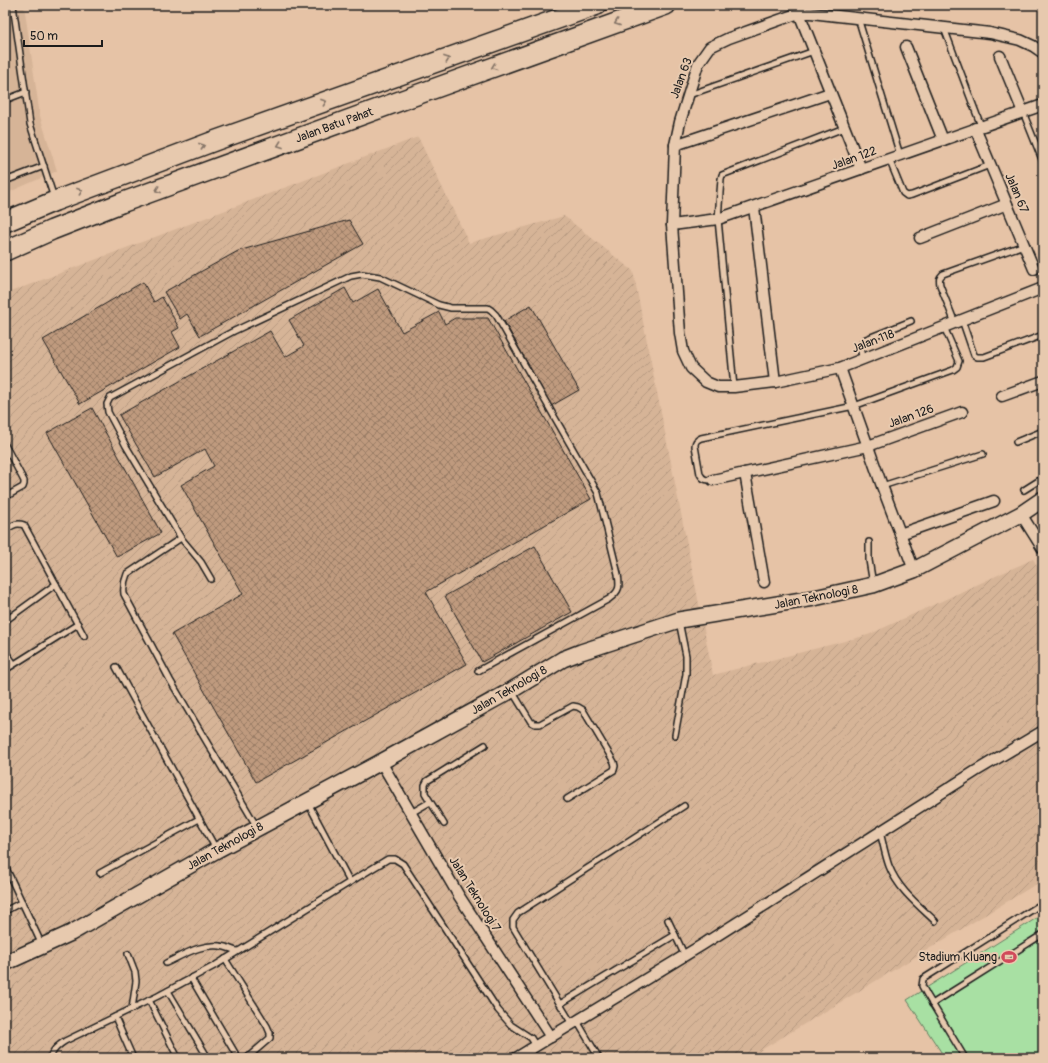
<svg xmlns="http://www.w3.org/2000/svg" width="1048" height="1063" font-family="Pangolin,sans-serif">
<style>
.built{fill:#d6b497}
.industrial{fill:url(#industrial-furrows);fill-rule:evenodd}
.pitch{fill:#a8e0a3;stroke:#627e60}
.building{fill:url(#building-cross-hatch);stroke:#1c1c1c}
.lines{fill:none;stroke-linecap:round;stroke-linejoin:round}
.lane-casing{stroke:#1c1c1c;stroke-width:8}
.street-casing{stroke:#1c1c1c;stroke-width:13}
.secondary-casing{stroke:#1c1c1c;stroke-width:18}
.highway-casing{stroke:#1c1c1c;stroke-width:22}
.lane{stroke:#e7c9ae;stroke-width:5}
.street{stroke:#e7c9ae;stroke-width:10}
.secondary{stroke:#e7c9ae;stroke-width:15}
.highway{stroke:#e7c9ae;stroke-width:19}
.oneway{stroke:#827265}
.labels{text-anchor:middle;stroke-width:4;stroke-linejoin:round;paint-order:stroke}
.street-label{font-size:12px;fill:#1c1c1c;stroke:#e7c9ae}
.poi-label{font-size:12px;fill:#1c1c1c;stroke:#e7c9ae;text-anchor:end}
</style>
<defs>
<pattern id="industrial-furrows" width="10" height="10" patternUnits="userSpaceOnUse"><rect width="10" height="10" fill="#d6b497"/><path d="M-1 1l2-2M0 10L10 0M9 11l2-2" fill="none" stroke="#b79a82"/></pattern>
<pattern id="building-cross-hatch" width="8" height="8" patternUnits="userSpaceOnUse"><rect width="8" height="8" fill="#bf9a7e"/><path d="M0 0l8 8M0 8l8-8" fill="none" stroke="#9a7d66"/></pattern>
</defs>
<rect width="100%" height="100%" fill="#e6c3a6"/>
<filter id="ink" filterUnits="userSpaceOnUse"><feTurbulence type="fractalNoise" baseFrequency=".025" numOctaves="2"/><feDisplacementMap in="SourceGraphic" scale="8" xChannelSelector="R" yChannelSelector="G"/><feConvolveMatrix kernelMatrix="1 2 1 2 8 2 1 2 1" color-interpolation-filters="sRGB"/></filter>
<g filter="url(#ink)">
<path class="built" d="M5 5H24L40 116 57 171 5 194Z"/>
<path class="industrial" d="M418 137 469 243 564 216 633 271 713 675 868 635 1033 559 1043 575V880L748 1058H5V294ZM345 288 353 303 378 289 402 332 438 312 445 324 455 318H488L591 499 426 592 467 664 256 782 172 635 243 594 181 485 214 466 205 449 155 477 120 415 270 331 285 357 304 346 290 319Z"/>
<path class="pitch" d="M1043 914V1058H945L907 1000Z"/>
<g class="building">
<path d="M349 220 363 244 200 336 187 314 180 319 164 292 238 251Z"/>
<path d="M143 282 154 302 162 297 179 328 172 332 180 347 80 404 43 340Z"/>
<path d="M345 288 353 303 378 289 402 332 439 312 445 324 455 318H488L591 499 426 592 467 664 256 782 172 634 243 594 181 485 214 466 205 449 155 477 119 415 270 331 285 357 304 346 289 320Z"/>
<path d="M531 305 579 390 551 406 504 321Z"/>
<path d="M92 408 161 533 117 557 47 433Z"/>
<path d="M535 546 572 612 482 662 445 596Z"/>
</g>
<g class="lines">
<g class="lane-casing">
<g id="lane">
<path d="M13 5 30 124 54 198"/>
<path d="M858 18 900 155"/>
<path d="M944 28 981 126"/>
<path d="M689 95 814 51"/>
<path d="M5 100 26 92"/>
<path d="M1023 112 1043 162"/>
<path d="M889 159 903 193 907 196 912 195 990 165"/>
<path d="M5 181 44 166"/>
<path d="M962 320 974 355 977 357H984L1043 335"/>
<path d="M955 323 940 285C939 279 939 278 943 274L1024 245"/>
<path d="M863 359C860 349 858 346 866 339L911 321"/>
<path d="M734 387 718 219 721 179 722 175 844 128"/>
<path d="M1016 442 1043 431"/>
<path d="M5 445 24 481V484L23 487 5 497"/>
<path d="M713 480C706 480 703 480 700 474L695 446C695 442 696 440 701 438L854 406 953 370 957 367 959 361 944 327"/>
<path d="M882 486 983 454"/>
<path d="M1024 490 1043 478"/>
<path d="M5 530C12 526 16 522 24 525L84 636"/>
<path d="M181 538 201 562 211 579"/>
<path d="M869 542V560L873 584"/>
<path d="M5 621 56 584"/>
<path d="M5 651 14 664"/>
<path d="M116 667 216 849"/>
<path d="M5 670 78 624"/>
<path d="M512 691 531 722 535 724H540L573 706 578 707 583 710 614 762 615 766 614 770 567 799"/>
<path d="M675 735 686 674V656L679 621"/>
<path d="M411 813 430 802"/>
<path d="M444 824 425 793V785L427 781 485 745"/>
<path d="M257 827 170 680 124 594C123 586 124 581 127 574L181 538 126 446 108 412 107 404 110 398 232 332 351 276 362 274 380 277 439 305 451 308H488L491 310 496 315 598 493 618 574C620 587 620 591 609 599L478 671"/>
<path d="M880 832C883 843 885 855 889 866 898 889 917 904 935 921"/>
<path d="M5 866 42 945"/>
<path d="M100 873 199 819"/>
<path d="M350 882 388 859H395L403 864 498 1010 511 1025 531 1038 536 1046"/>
<path d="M5 911 22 902"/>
<path d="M668 920 685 956"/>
<path d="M128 954 135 972 136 981 132 1009"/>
<path d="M225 959 267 1026 270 1033V1038L247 1058"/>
<path d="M166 963C185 954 203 942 225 947 229 948 233 950 237 951"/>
<path d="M191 978 238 1058"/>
<path d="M168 991 208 1058"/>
<path d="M149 1000 178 1058"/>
<path d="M560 1004 675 935"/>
<path d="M932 1004 1043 934"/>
<path d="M115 1017 133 1058"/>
<path d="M577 1021 599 1058"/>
<path d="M572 1024 513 927V920L518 913 684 806"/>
<path d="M50 1058C53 1049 58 1046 65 1041L158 996 216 965 350 882 308 803"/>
<path d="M965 1058 927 995 922 986 923 979 1043 903"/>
</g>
</g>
<g class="street-casing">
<g id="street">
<path d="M799 13 861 169"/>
<path d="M906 47 943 140"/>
<path d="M1043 53 1033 46 1020 40 990 33 811 13H799L729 38 710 47 698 64 680 122 675 145 672 225 680 333 683 351 691 368 706 382 718 387H734L775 382 840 368 1043 288"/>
<path d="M1000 56 1023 112"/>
<path d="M975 128 1034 269"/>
<path d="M675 145 830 93"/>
<path d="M754 207 775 382"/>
<path d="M672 225 718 219 1043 105"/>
<path d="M920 238 1007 204"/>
<path d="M840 368 882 486 914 570"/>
<path d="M1002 396 1043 381"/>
<path d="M745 473 764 582"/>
<path d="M713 480 868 446 962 412"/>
<path d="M1021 514 1043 549"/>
<path d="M900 534 994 501"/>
<path d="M381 762 459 896 551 1037"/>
<path d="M516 1058 702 945 976 771 1043 731"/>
</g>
</g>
<g class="secondary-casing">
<path id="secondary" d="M5 963 71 933 217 850 381 762 512 690 563 659 581 652 679 620 814 598 873 585 914 570 1021 514 1043 499"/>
</g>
<g class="highway-casing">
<g id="highway">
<path d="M5 222 55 201 217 140 597 5"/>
<path d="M5 251 52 230 121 203 419 94 666 5"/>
</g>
</g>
<use href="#lane" class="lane"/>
<use href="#street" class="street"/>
<use href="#secondary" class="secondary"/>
<use href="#highway" class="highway"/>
</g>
<defs><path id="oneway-chevron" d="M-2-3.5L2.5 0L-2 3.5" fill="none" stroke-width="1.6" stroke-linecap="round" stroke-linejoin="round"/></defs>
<g class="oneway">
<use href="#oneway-chevron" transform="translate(617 23) rotate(160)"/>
<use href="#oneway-chevron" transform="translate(447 59) rotate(-20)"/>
<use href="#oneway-chevron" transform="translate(494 67) rotate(160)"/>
<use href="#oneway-chevron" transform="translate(324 102) rotate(-20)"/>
<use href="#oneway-chevron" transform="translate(280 145) rotate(160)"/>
<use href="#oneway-chevron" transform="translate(202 146) rotate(-20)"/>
<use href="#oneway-chevron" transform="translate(158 190) rotate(160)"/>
<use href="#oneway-chevron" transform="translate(80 191) rotate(-20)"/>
</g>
</g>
<defs>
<g id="stadium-bare" transform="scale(1.2)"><path d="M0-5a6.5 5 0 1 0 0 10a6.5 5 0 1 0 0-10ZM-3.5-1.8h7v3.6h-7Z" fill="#d1495b" stroke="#e7c9ae" stroke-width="2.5" paint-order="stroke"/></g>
</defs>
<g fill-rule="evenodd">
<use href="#stadium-bare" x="1009" y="957"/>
</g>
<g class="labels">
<g class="street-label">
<text transform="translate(681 78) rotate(-70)" y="4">Jalan 63</text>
<text transform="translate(334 125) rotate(-20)" y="4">Jalan Batu Pahat</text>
<text transform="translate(854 158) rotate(-20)" y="4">Jalan 122</text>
<text transform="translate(1017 193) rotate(67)" y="4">Jalan 67</text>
<text transform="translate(873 341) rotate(-21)" y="4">Jalan 118</text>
<text transform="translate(911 416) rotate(-20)" y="4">Jalan 126</text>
<text transform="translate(816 597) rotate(-11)" y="4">Jalan Teknologi 8</text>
<text transform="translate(509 690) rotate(-30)" y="4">Jalan Teknologi 8</text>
<text transform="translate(225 846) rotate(-29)" y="4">Jalan Teknologi 8</text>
<text transform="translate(475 894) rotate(58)" y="4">Jalan Teknologi 7</text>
</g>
<g class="poi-label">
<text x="997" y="961">Stadium Kluang</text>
</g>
</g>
<rect width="1048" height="1063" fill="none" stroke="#e7c9ae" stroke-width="20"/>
<rect x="10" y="10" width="1028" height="1043" fill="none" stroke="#1c1c1c" stroke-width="1.5" filter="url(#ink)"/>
<path d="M24 40v6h78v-6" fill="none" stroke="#1c1c1c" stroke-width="2"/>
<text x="30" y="40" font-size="12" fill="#1c1c1c" stroke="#e7c9ae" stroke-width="3" paint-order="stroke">50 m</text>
</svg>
